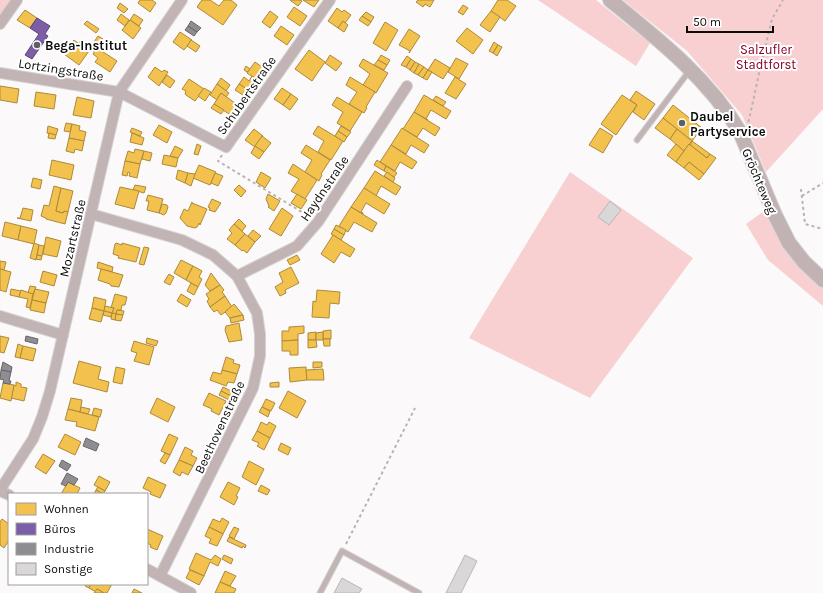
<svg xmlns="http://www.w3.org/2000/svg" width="823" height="593" font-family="Karla,sans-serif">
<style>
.green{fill:#f9d0d2}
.homes{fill:#f2c14e;stroke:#ad8a3a}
.offices{fill:#7b5ea7;stroke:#5a4578}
.industry{fill:#8d8d92;stroke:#66666a}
.building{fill:#d9d7d7;stroke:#b8b6b6}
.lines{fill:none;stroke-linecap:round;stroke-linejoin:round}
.lane-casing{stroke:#d5d3d3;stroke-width:7}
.street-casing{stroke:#d5d3d3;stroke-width:12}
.secondary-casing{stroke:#d5d3d3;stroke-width:16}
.path{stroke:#bcb3b3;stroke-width:2;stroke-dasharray:3 3;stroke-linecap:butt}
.lane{stroke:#c2b4b5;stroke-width:5}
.street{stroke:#c2b4b5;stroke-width:10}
.secondary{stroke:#c1b2b3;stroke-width:14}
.poi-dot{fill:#605e5e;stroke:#fff;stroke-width:1.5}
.labels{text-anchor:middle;stroke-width:4;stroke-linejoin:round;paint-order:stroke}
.poi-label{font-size:13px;font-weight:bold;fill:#0c0b0b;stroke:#fff;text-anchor:start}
.park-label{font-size:13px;fill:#860029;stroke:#fff}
.street-label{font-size:13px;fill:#0c0b0b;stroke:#fff}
</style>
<rect width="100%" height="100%" fill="#fbf9f9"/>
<g class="green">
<path d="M0 0H12L0 19Z"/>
<path d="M538 0H596L650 43 636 66Z"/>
<path d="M623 0H823V109L766 172 742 115 687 51Z"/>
<path d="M570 172 693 258 590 398 469 338Z"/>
<path d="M768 208 823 285V306L768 260 746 224Z"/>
</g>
<g class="homes">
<path d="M140 0H152L156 3 150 12 138 3Z"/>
<path d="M202 0H210L219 6 224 0H231L237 5 223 25 197 7Z"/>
<path d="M290 0H300L302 1 298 6Z"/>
<path d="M303 0H319L314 7Z"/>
<path d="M418 0H434L430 7 425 4 423 7 416 2Z"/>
<path d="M498 0H507L516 6 505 21 491 11Z"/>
<path d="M120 3 128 9 124 13 117 8Z"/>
<path d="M463 5 468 8 463 15 458 12Z"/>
<path d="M294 7 307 16 300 26 287 17Z"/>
<path d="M337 8 342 12 344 10 351 15 345 23 343 21 338 28 328 21Z"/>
<path d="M25 10 37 18 30 28 17 20Z"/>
<path d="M270 11 278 17 270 28 262 22Z"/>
<path d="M491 11 500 17 490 32 480 25Z"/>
<path d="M366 12 374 17 371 22 362 16Z"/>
<path d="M121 14 129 20 125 26 117 20Z"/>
<path d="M134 14 143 20 139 26 130 20Z"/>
<path d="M362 16 371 22 368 26 359 20Z"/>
<path d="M130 20 141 28 133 39 122 30Z"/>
<path d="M87 21 99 29 96 33 84 24Z"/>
<path d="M343 21 348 25 344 32 338 28Z"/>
<path d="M385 22 398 30 386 51 373 43Z"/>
<path d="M281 26 294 35 287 45 274 36Z"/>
<path d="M467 28 483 40 473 54 456 41Z"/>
<path d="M409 29 420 36 409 53 410 51 399 45Z"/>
<path d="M180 32 192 40 184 50 173 42Z"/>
<path d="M98 36 103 39 94 52 90 48Z"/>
<path d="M74 40 79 44 80 41 87 46 85 48 89 51 79 65 64 54Z"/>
<path d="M191 40 200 46 196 52 187 46Z"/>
<path d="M494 42 498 45 493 53 489 51Z"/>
<path d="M498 45 502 47 497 56 493 53Z"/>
<path d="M97 48 117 61 110 72 95 62 98 58 93 54Z"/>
<path d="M309 50 325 62 312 81 295 69Z"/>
<path d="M330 55 342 63 336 71 325 63Z"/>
<path d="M381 55 390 60 387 65 378 60Z"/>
<path d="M407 56 411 59 406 67 401 65Z"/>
<path d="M456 58 468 64 459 79 448 72Z"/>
<path d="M363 59 388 73 376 93 363 85 370 74 359 66Z"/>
<path d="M411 59 415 62 410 70 406 67Z"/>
<path d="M435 59 450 68 443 79 428 70Z"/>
<path d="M378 60 387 65 384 70 374 65Z"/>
<path d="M255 62 268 71 261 82 247 73Z"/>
<path d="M415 62 419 64 414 73 410 70Z"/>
<path d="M419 64 424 67 418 75 414 73Z"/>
<path d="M246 66 250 69 247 72 244 70Z"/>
<path d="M155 67 162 72 164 70 168 72 159 86 148 77Z"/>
<path d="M424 67 428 70 423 78 418 75Z"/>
<path d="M428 70 432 72 427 80 423 78Z"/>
<path d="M167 75 175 81 170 88 162 82Z"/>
<path d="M252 76 260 82 252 93 239 84 244 77 249 81Z"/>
<path d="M350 77 375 92 366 107 367 108 364 113 349 104 357 92 346 85Z"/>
<path d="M455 77 466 84 456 99 445 93Z"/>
<path d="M221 78 230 85 226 91 217 84Z"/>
<path d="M189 79 204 89 195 101 186 95 185 94 186 91 182 89Z"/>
<path d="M217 84 229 93 226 97 221 93 217 100 210 95Z"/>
<path d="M239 84 250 91 246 97 235 90Z"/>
<path d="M0 86 19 89 17 103 0 100Z"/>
<path d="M204 88 211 92 205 101 198 96Z"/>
<path d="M282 88 291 94 283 105 274 99Z"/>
<path d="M636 91 655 104 644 120 633 112 637 105 630 100Z"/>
<path d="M36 92 56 95 54 109 34 106Z"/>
<path d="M221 93 242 108 235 118 214 104Z"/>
<path d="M291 94 298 99 290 110 283 105Z"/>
<path d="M424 95 451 111 446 119 431 110 426 119 428 120 414 112Z"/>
<path d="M622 95 637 105 616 135 601 124Z"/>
<path d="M436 96 446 102 443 106 433 100Z"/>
<path d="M77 97 94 101 91 118 73 115Z"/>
<path d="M337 97 362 112 350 131 337 123 343 112 332 105Z"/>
<path d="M214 104 224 110 221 114 211 108Z"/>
<path d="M673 105 702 128 692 141 663 118Z"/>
<path d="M414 112 440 128 435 136 423 128 417 137 403 129Z"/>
<path d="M663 118 677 129 670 139 655 128Z"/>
<path d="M66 123 72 124 70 132 64 131Z"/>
<path d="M72 124 80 126 79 130 86 132 84 141 69 138Z"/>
<path d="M159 125 172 132 167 143 153 135Z"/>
<path d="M48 126 58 129 56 135 47 133Z"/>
<path d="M318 126 343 141 331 160 318 152 324 141 313 134Z"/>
<path d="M341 126 351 132 347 137 338 131Z"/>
<path d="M132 128 142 132 140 136 130 132Z"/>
<path d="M402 128 429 145 424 153 411 145 406 154 391 145Z"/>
<path d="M600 128 613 136 603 153 589 145Z"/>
<path d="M254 129 263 136 255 147 245 140Z"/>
<path d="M677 129 692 141 684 151 670 139Z"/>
<path d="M338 131 347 137 344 142 335 136Z"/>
<path d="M49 133 56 135 55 139 48 138Z"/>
<path d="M132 133 144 138 142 145 130 142Z"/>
<path d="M262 136 271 143 264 152 255 146Z"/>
<path d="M69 138 84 141 82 151 75 149 74 153 66 151Z"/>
<path d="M692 141 710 154 707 158 690 145Z"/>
<path d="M197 144 201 146 198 155 194 154Z"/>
<path d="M676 144 684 151 676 162 667 155Z"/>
<path d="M689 144 707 158 710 154 716 158 704 174 689 162 684 168 676 162Z"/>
<path d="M306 145 330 160 321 174 322 175 319 181 305 172 312 160 301 153Z"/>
<path d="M391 145 417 162 412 169 400 162 395 171 380 162Z"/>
<path d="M175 146 183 150 178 158 170 156Z"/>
<path d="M255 146 264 152 259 159 251 153Z"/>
<path d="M135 149 144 151 140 164 125 161 128 151 134 153Z"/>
<path d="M144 151 152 153 150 161 142 159Z"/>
<path d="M164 155 178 158 176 167 162 164Z"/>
<path d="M52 160 74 165 71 180 49 175Z"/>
<path d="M377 160 386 166 384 171 374 165Z"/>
<path d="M125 161 140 164 137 178 129 176 130 173 128 172 127 176 122 175Z"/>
<path d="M689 162 704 174 699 180 684 168Z"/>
<path d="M293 164 317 180 305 199 291 191 299 179 288 173Z"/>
<path d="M199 165 216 172 210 185 193 178Z"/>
<path d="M386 166 397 173 394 177 384 171Z"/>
<path d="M178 170 188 173 185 183 176 179Z"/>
<path d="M375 171 401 187 396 195 381 186 376 196 364 188Z"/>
<path d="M261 172 271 178 265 188 256 182Z"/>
<path d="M387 172 395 178 393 182 384 176Z"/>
<path d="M188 173 195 174 191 186 185 183Z"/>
<path d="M215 173 223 176 218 186 211 183Z"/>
<path d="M33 178 42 180 40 189 31 187Z"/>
<path d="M135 185 146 187 144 193 133 190Z"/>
<path d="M239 185 246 191 241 197 234 190Z"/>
<path d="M54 186 61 188 56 211 63 213 64 211 68 212 65 224 46 219V218L41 216 44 205 49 206Z"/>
<path d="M120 187 139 191 134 209 115 204Z"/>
<path d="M61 188 73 191 68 212 64 211 63 213 56 211Z"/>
<path d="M364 188 390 204 384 214 366 203 361 212 363 213V214L351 207Z"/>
<path d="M268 194 280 201 274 211 268 207 269 206 266 199Z"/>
<path d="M297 194 307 200 301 209 291 203Z"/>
<path d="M148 195 163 199 159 213 147 210 149 201H146Z"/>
<path d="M212 199 221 203 215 212 209 210 210 208 208 207Z"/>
<path d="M192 202V203L207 209 200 225 199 223 197 227 195 228 187 226 180 218 184 209 188 211Z"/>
<path d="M162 204 167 205 168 207 166 213 164 215 159 213Z"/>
<path d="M351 207 377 223 372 232 354 222 348 232 339 226Z"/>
<path d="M23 208 33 210 31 221 17 218H20Z"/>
<path d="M282 208 293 216 281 236 269 229Z"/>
<path d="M239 219 246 226 242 231 234 224Z"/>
<path d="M5 222 21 226 18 240 2 236Z"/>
<path d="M234 224 245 234 235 245 227 239 232 233 229 230Z"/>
<path d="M336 225 346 230 344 235 334 229Z"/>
<path d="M21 226 37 230 34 244 18 240Z"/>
<path d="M334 229 344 235 341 240 331 234Z"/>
<path d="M253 230 261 236 255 242 248 236Z"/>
<path d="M245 234 255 242 247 253 243 250 242 251 235 245Z"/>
<path d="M333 235 355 249 350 257 341 252 334 263 321 254Z"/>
<path d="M46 237 61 241 57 257 43 254Z"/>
<path d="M34 243 39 245 36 260 30 258Z"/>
<path d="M116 243 122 245V243L140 248 136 262 118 258 119 256 113 254 115 244Z"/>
<path d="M39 245 44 246 42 256 37 255Z"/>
<path d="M144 247 149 248 144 265 139 264Z"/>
<path d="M37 255 42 256 41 260 36 259Z"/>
<path d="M297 255 300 260 290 265 287 260Z"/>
<path d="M181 260 193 266 186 280 174 273Z"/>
<path d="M0 261 6 262 4 270 0 269Z"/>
<path d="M98 262 113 267 112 272 97 268Z"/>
<path d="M193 266 202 271 199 277 202 279 198 287 186 280Z"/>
<path d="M291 267 299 283 285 290 286 293 280 296 275 287 283 282 279 273Z"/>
<path d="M0 269 11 272 6 292 0 290Z"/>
<path d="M101 269 123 275 119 287 111 286 110 284 98 280Z"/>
<path d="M43 271 57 275 54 286 40 282Z"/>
<path d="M211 273 220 285 210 291 205 285Z"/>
<path d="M169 274 174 277 170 285 164 282Z"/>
<path d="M191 283 198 287 194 295 187 291Z"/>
<path d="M220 285 224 290 222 292 225 296 210 307 207 301 209 299 206 294Z"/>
<path d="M30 286 36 287 33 294 28 293Z"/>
<path d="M11 289 21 291 19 297 10 295Z"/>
<path d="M35 289 49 292 46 303 32 300Z"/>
<path d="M21 290 33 294 30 308 26 307 28 299 19 297Z"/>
<path d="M317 290 340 292 339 304 330 303 329 318 312 317 313 301 316 302Z"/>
<path d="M115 294 127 297 125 305H122L121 310H117L116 314 112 313 114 308H111Z"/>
<path d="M181 294 191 300 187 307 177 301Z"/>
<path d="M225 296 232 307 221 315 217 310 214 312 210 307Z"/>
<path d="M94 297 106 300 104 311 92 308Z"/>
<path d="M32 300 46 303 44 313 30 310Z"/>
<path d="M234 304 243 315 230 318 225 312Z"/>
<path d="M105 306 114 308 112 313 104 311Z"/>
<path d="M92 308 104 311 101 322 89 319Z"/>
<path d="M117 310 124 311 123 315 116 314Z"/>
<path d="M104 311 112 313 111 317 103 315Z"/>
<path d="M112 313 116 314 115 320 111 319Z"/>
<path d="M116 314 123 315 121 321 115 320Z"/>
<path d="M243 315 244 320 231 323 230 318Z"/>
<path d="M239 323 242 340 229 342 225 330 226 326Z"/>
<path d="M304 326V333L298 334V340L282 341V331H289V327Z"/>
<path d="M331 330V339H323V331Z"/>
<path d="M316 332V340H308V333Z"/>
<path d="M323 332V340H316V333Z"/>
<path d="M0 336 9 338 4 353 0 352Z"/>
<path d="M147 338 158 341 156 346 146 343Z"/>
<path d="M323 339H330V346H324Z"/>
<path d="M298 340V355H290V351H282V341Z"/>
<path d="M308 340H316L317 347 308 348Z"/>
<path d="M134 341 154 347 149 365 134 361 137 353 131 351Z"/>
<path d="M18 344 23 346 20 358 15 357Z"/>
<path d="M23 346 36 349 33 361 20 358Z"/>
<path d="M226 357 234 360 233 363 240 365 237 374 222 370Z"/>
<path d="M79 361 101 367 98 379 109 382 107 392 73 383Z"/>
<path d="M313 362H322V367L313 368Z"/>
<path d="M116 367 125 369 122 384 113 382Z"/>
<path d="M306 367 307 380 290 382 289 368Z"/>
<path d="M323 369 324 380H307L306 370Z"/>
<path d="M222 370 237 374 234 383 228 382 226 386 210 380 213 372 221 374Z"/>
<path d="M16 382 21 384V387L27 388 24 401 11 398 14 385 16 386Z"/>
<path d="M279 382V387H270V383Z"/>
<path d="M3 383 14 385 11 401 0 398Z"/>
<path d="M223 387 235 393 233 397 221 391Z"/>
<path d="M221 391 233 397 231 401 219 395Z"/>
<path d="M288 391 306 401 297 418 279 408Z"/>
<path d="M209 393 226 401 219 415 211 411 212 409 203 405Z"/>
<path d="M71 398 82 400 80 412 68 409Z"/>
<path d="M157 398 175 407 168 422 150 413Z"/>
<path d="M266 399 275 403 271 411 262 407Z"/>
<path d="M81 407 90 409 88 414 80 412Z"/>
<path d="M262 407 270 411 268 417 259 412Z"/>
<path d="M94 408 102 410 100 417 92 415Z"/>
<path d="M68 409 99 417 95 431 76 426 77 422 65 420Z"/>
<path d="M261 422 267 425 269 422 276 426 270 438 257 431Z"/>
<path d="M257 431 270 438 264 450 257 446 259 443 252 440Z"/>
<path d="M65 434 81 442 75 455 58 447Z"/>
<path d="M169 434 178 438 170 455 161 451Z"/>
<path d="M281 443 291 448 288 455 278 450Z"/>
<path d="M185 447 193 451 191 455 197 458 193 466 179 460Z"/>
<path d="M165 453 170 455 165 464 160 461Z"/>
<path d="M43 454 55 461 46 474 35 467Z"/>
<path d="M179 460 193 466 188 475 182 472 180 476 173 472Z"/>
<path d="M249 461 264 469 256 485 242 477Z"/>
<path d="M99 476 110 482 105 491 94 485Z"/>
<path d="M148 477 166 485 160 498 150 494 151 492 143 488Z"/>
<path d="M68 482 80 488 77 494H61Z"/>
<path d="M228 482 240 488 236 496 238 497 234 505 220 497Z"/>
<path d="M261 485 270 490 267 495 258 491Z"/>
<path d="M98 487 105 491 103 494 96 490Z"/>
<path d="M96 490 103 494H94Z"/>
<path d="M222 518 229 522 223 534 209 527 213 519 220 522Z"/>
<path d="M2 519 9 524V540L4 548 0 545V522Z"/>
<path d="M209 527 223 534 217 546 209 543 211 539 205 536Z"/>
<path d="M234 527 239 529 234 539 229 536Z"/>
<path d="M147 529 163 536 157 550 150 547 151 545 147 543Z"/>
<path d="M229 537 246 545 245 548 243 546 242 548 227 541Z"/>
<path d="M196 553 211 560 215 555 221 559 218 566 210 562 204 576 189 569Z"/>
<path d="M224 555 233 559 231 564 222 559Z"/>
<path d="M190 570 204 576 199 585 186 578Z"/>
<path d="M225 571 236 576 230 586 220 582Z"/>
<path d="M220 582 236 589 234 593H215Z"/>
<path d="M86 584H91L89 588 85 586Z"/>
<path d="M91 584H112L107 593H104L97 589 96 592 89 588Z"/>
<path d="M97 589 104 593H94Z"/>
<path d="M134 589 142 593H132Z"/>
</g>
<path class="offices" d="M37 18 50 26 45 34 48 36 32 59 25 55 39 34 30 28Z"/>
<g class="industry">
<path d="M191 21 201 28 197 32 188 26Z"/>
<path d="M188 26 197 32 194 36 185 30Z"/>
<path d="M26 336 38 339 37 344 25 341Z"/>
<path d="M3 362 12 367 11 372 1 370Z"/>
<path d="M1 370 11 372 9 381H11L10 384 3 383 4 380 0 379Z"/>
<path d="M86 438 99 444 96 451 83 446Z"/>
<path d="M62 460 71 465 67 471 59 466Z"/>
<path d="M67 473 78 479 74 485 68 482 66 486 61 484Z"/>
</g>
<g class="building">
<path d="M610 201 621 210 609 225 598 217Z"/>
<path d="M465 555 477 561 461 593H446Z"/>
<path d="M342 578 362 589 359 593H334Z"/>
</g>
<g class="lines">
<g class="lane-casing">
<g id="lane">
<path d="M637 140 690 70"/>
<path d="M320 593 342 551 419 593"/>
</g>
</g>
<g class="street-casing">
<g id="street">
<path d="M0 24 17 0"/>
<path d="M0 73 119 92 226 147 330 0"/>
<path d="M91 214 182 240 213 255 237 276 257 313 260 334V356L253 388 160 576"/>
<path d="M237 276 297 246 318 222 407 86"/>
<path d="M0 316 63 335"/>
<path d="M0 490 33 439 42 417 50 391 119 92 182 0"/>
<path d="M0 491 9 495"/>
<path d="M147 569 191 593"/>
</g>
</g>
<g class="secondary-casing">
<path id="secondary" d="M610 0C658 39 708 78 740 132L775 215 789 243 804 262 823 280"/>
</g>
<g class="path">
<path d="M748 122 749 120 760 69 772 19 783 0"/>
<path d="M222 155 218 161 310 217"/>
<path d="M801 189 805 224 823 229"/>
<path d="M802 196 823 183"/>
<path d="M346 544 415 408"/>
</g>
<use href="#lane" class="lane"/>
<use href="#street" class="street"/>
<use href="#secondary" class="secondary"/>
</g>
<g class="poi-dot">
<circle cx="37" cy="45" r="4"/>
<circle cx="682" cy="123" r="4"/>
</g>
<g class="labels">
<g class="poi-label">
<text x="45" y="50">Bega-Institut</text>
<text x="690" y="121">Daubel<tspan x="690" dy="15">Partyservice</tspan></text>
</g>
<g class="park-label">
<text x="766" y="54">Salzufler<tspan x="766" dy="15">Stadtforst</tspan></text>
</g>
<g class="street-label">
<text transform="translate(61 69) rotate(9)" y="5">Lortzingstraße</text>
<text transform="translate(246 95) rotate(-55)" y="5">Schubertstraße</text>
<text transform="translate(760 181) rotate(67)" y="5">Gröchteweg</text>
<text transform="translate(324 188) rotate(-56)" y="5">Haydnstraße</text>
<text transform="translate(72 238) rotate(-77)" y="5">Mozartstraße</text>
<text transform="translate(219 427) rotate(-65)" y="5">Beethovenstraße</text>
</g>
</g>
<rect x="8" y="493" width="140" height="92" fill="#ffffff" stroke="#9e9d9d"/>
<rect x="16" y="503" width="20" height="12" fill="#f2c14e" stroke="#9e9d9d"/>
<text x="44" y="513" font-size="12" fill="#0c0b0b">Wohnen</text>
<rect x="16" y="523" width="20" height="12" fill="#7b5ea7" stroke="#9e9d9d"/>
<text x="44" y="533" font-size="12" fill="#0c0b0b">Büros</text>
<rect x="16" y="543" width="20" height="12" fill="#8d8d92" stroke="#9e9d9d"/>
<text x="44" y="553" font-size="12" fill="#0c0b0b">Industrie</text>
<rect x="16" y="563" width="20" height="12" fill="#d9d7d7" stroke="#9e9d9d"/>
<text x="44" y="573" font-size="12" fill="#0c0b0b">Sonstige</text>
<path d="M687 26v6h86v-6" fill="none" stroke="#0c0b0b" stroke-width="2"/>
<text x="693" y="26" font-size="12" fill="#0c0b0b" stroke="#ffffff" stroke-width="3" paint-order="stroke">50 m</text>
</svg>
